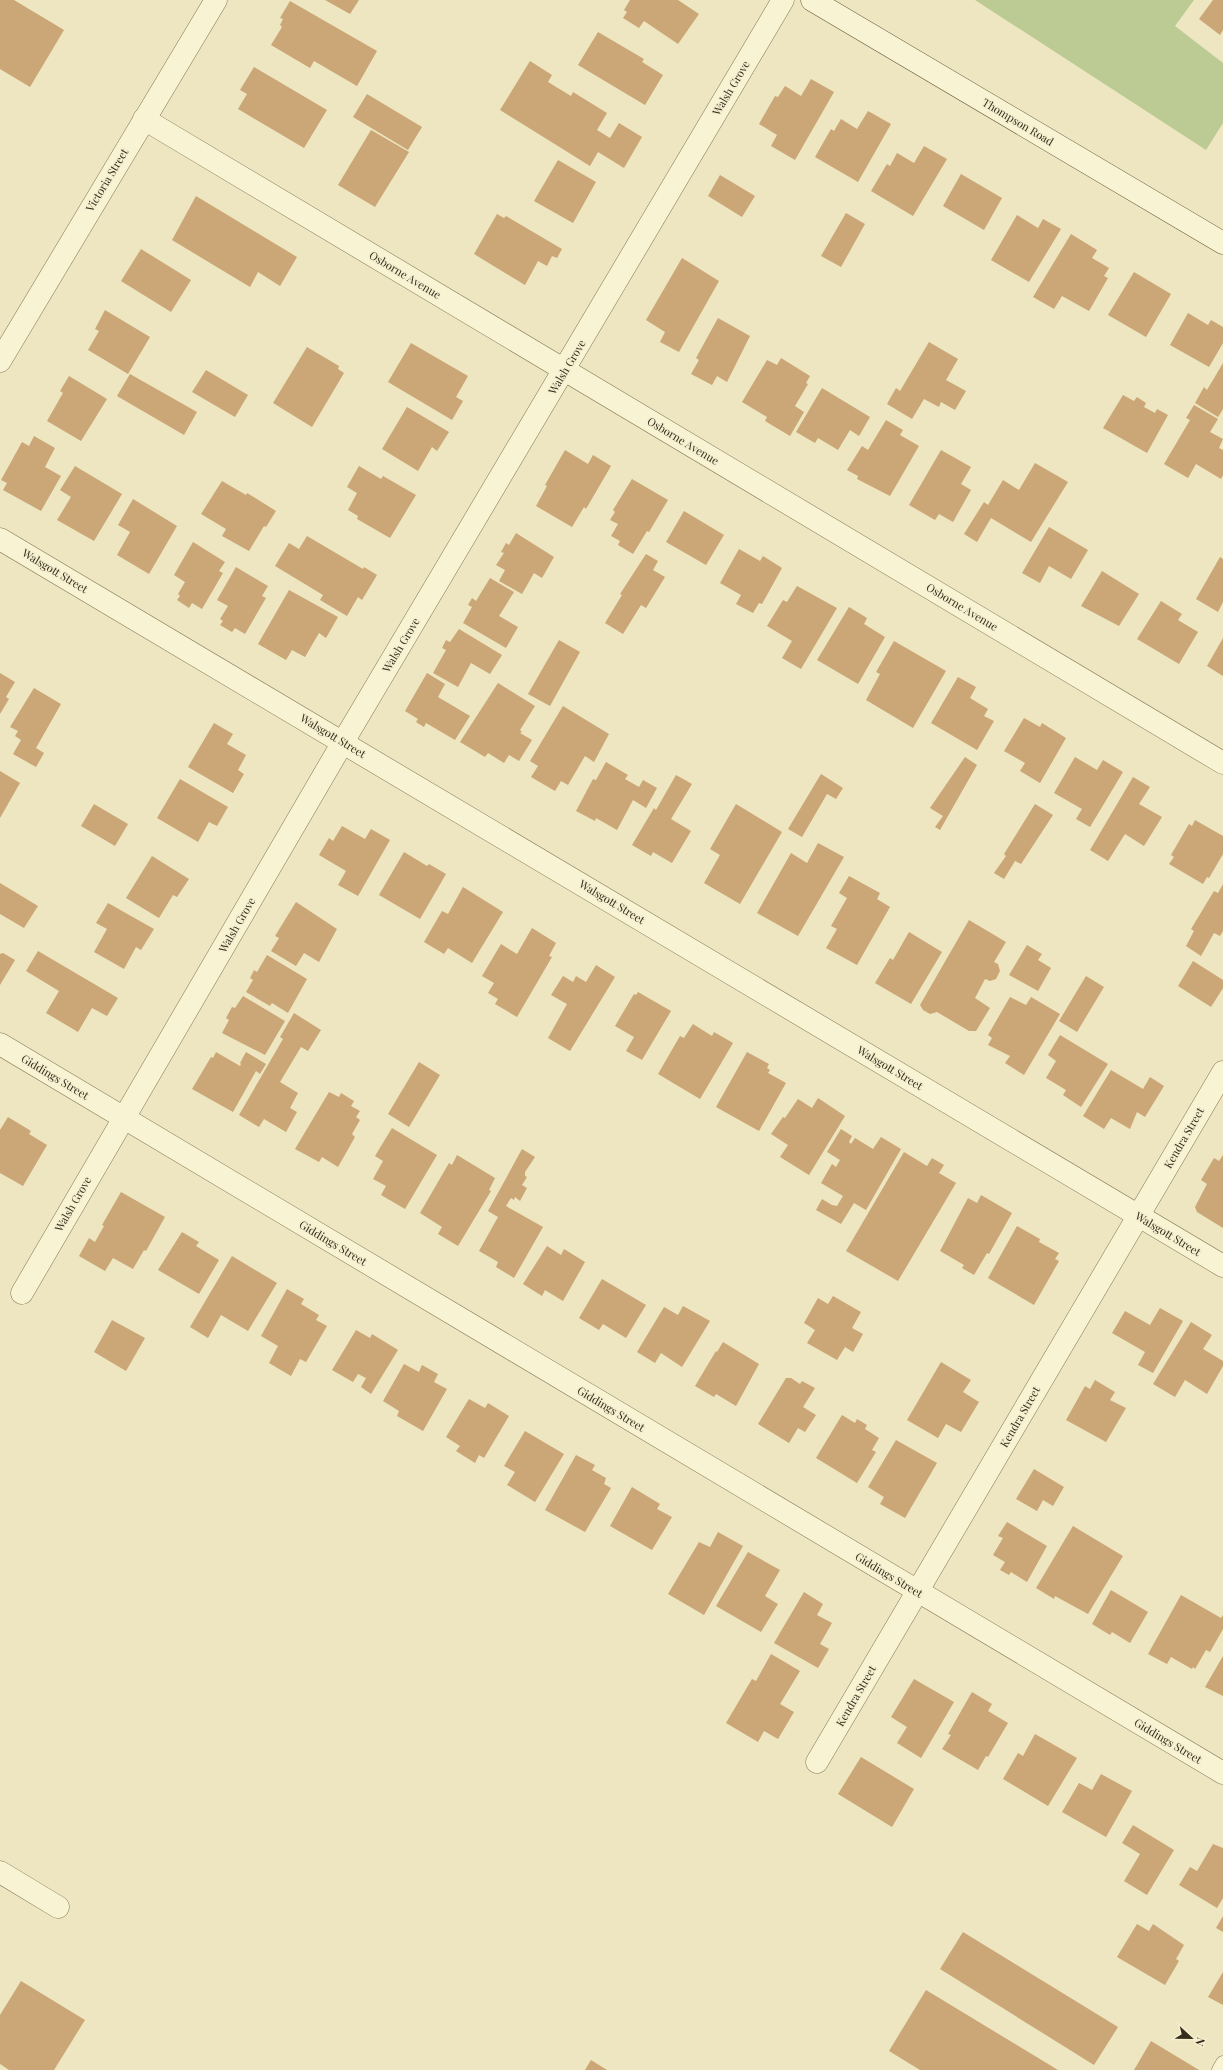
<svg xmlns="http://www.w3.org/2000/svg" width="1223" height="2070" font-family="'Playfair Display',serif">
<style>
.green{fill:#bccb94}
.building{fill:#cba676}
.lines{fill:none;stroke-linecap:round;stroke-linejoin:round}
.service-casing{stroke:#867758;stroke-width:15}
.minor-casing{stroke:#867758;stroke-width:23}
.tertiary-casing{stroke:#867758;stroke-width:23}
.secondary-casing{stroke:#67583b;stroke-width:23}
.service{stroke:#f8f3d2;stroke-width:14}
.minor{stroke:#f8f3d2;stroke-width:22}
.tertiary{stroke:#f8f3d2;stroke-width:22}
.secondary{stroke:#f8f3d2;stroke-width:22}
.labels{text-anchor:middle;stroke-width:3;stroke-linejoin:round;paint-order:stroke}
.street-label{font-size:11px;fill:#352c1c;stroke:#f5efcf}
</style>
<rect width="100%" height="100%" fill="#ede6c0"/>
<path class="green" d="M975 0H1194L1175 26 1223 63V123L1206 150Z"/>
<g class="building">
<path d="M0 0H14L64 30 30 87 0 69Z"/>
<path d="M325 0H359L350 14Z"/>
<path d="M630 0H678L699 14 678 44 644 21 639 28 623 18 627 12 624 10Z"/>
<path d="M1213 0H1223V30L1220 35 1199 19Z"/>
<path d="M290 1 377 51 357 86 314 61 310 68 271 45 282 27 280 25 283 19 280 18Z"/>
<path d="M598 32 644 59 642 62 663 75 645 105 578 65Z"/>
<path d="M530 61 552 75 548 82 571 96 573 92 607 113 597 130 610 138 619 123 642 137 624 168 598 152 590 166 500 110Z"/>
<path d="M254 67 327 110 304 148 238 109 247 94 240 90Z"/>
<path d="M811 79 834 92 795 160 771 146 777 135 759 124 775 96 778 97 785 86 801 96Z"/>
<path d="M367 94 422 127 408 150 353 117Z"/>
<path d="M868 111 891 124 858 182 815 157 831 129 834 131 841 119 857 129Z"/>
<path d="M371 130 409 152 375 207 338 185Z"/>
<path d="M924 146 947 159 913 216 871 191 887 164 890 166 897 153 914 163Z"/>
<path d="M558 160 596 182 573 223 534 201Z"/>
<path d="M961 174 1002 198 984 230 943 206Z"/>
<path d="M720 175 755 196 742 217 708 196Z"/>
<path d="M196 196 297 257 280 286 258 272 250 287 172 240Z"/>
<path d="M846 213 865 224 841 267 821 256Z"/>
<path d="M497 214 504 218 506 216 562 249 557 258 552 256 547 266 538 261 525 285 474 254Z"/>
<path d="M1017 215 1038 228 1043 219 1061 229 1029 282 991 260Z"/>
<path d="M1071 234 1097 250 1092 258 1109 268 1104 276 1108 278 1089 311 1062 296 1054 309 1033 297Z"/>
<path d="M141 249 191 280 171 312 121 281Z"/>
<path d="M682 258 719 281 679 352 660 342 665 332 646 320Z"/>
<path d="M1134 272 1171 294 1146 337 1108 315Z"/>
<path d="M105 310 150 337 128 374 88 350 99 331 95 329Z"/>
<path d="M1188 313 1208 325 1211 320 1223 327V343L1209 367 1170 345Z"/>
<path d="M718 318 750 336 727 382 717 376 712 385 691 374 699 360 696 358Z"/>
<path d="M929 342 958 359 946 380 966 391 955 410 941 402 939 407 924 399 912 419 887 404 896 388 900 391Z"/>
<path d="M411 343 468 376 456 397 463 401 452 420 388 382Z"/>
<path d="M307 347 339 366 338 369 344 373 312 427 273 403Z"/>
<path d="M781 358 810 376 806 383 808 384 795 406 804 412 790 436 765 421 767 417 742 402 767 360 777 365Z"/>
<path d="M1223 363V409L1218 417 1195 403 1204 387 1207 390Z"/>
<path d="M206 370 248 395 235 417 192 392Z"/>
<path d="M130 374 197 412 184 435 117 396Z"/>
<path d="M69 376 107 399 81 441 47 421 63 393 60 391Z"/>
<path d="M822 388 870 417 859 436 850 430 838 450 818 438 815 443 796 432Z"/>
<path d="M1123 395 1134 401 1137 397 1146 403 1144 407 1155 413 1157 409 1168 415 1147 453 1103 428Z"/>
<path d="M1194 405 1218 419 1210 432 1223 439 1219 448 1223 450V475L1221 479 1196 464 1188 478 1164 464 1190 420 1186 418Z"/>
<path d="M407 407 449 432 437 451 432 447 418 471 382 449Z"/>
<path d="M886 420 903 430 900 435 919 446 890 496 857 479 858 476 847 470 862 446 868 450Z"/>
<path d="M34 436 55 448 45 467 61 476 41 511 3 490 7 483 1 480 22 442 29 446Z"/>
<path d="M565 450 588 464 593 455 611 466 586 509 584 507 572 527 536 506 547 486 545 485Z"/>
<path d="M941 450 971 467 961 484 971 490 953 522 939 514 935 520 909 505Z"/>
<path d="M1035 463 1068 482 1031 542 991 518 977 542 964 534 984 502 988 505 1003 480 1019 490Z"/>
<path d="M75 466 122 494 94 541 57 520 71 497 60 490Z"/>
<path d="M359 466 381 479 383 476 416 495 390 538 357 519 358 516 348 510 357 493 347 487Z"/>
<path d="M632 479 668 500 649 532 647 531 633 554 618 545 620 541 611 536 618 524 610 520 615 512 613 510Z"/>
<path d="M222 481 246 495 247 493 276 511 266 527 264 526 249 551 222 536 226 529 201 514Z"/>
<path d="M133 499 177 526 149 574 117 555 130 532 118 525Z"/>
<path d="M684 511 724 535 706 565 666 542Z"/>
<path d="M1049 527 1088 550 1071 579 1049 566 1040 583 1022 573Z"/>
<path d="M516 533 554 557 542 578 534 573 522 594 499 581 505 570 496 565 504 553 501 552 506 543 509 545Z"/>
<path d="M307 536 363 569 364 567 377 575 362 600 358 597 347 616 320 600 323 595 275 566 289 543 299 549Z"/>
<path d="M193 542 225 562 219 571 223 573 202 609 192 603 189 608 177 600 180 596 178 594 185 582 174 575Z"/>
<path d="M739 549 760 561 763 556 782 568 762 604 759 603 753 613 736 604 741 595 720 583Z"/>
<path d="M646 554 658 561 653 570 665 577 646 608 641 605 623 634 605 623 622 595 620 594Z"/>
<path d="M1220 557 1223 559V602L1218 612 1196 599Z"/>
<path d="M236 567 268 586 262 596 266 598 245 634 235 628 232 632 220 625 223 621 220 619 228 606 217 600Z"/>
<path d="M1102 571 1139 594 1119 626 1081 606Z"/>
<path d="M490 578 514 592 499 616 518 627 506 648 463 623 472 607 468 605 472 598 476 601Z"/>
<path d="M797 586 837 608 801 669 782 658 792 641 767 626 783 600 787 602Z"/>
<path d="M289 590 338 617 326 638 319 633 305 657 292 650 286 660 258 644Z"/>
<path d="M1161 601 1182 614 1178 620 1198 632 1179 664 1137 639Z"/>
<path d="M849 607 867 618 864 624 885 637 858 684 817 660Z"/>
<path d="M459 629 502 655 490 674 471 663 458 687 433 673 446 650 442 648 446 640 450 642Z"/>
<path d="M1223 638V676L1207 666Z"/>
<path d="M559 640 580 652 550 706 528 694Z"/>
<path d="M894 641 946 671 913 728 866 700 880 674 876 672Z"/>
<path d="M0 673 15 682 6 697 9 699 0 714Z"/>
<path d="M427 673 445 684 438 697 470 716 455 740 426 723 424 727 416 722 418 719 405 711Z"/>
<path d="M958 677 976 687 970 698 988 709 984 716 994 721 977 750 931 723Z"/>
<path d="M498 683 535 706 520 730 522 732 520 733 532 740 519 761 509 755 504 763 488 753 485 757 460 742Z"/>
<path d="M34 688 61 704 36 748 44 753 36 767 13 754 21 740 15 736 18 731 10 727Z"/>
<path d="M563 706 609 734 594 762 585 756 568 785 561 781 555 791 531 777 538 766 530 761Z"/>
<path d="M1024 718 1040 727 1042 723 1066 738 1040 783 1020 771 1025 763 1004 751Z"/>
<path d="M214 723 233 734 227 744 246 755 238 770 244 774 233 793 188 767Z"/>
<path d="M965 757 977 765 940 830 935 827 943 816 930 808Z"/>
<path d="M1075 757 1097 770 1103 760 1123 772 1090 827 1076 819 1082 809 1054 793Z"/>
<path d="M606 762 628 775 625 779 639 787 643 780 657 788 646 808 633 800 617 830 596 818 595 821 576 811 593 779 596 780Z"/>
<path d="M0 771 20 783 0 818Z"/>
<path d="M821 774 843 788 836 799 827 794 802 837 788 829Z"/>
<path d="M676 775 692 784 671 819 691 831 672 863 653 852 651 856 632 845 654 808 656 810Z"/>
<path d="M1133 777 1150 787 1139 804 1162 817 1144 846 1125 834 1108 861 1090 850Z"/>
<path d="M180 779 228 807 217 826 209 822 198 842 157 818Z"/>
<path d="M94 804 128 824 115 846 81 826Z"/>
<path d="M736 804 782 832 740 904 704 883 720 855 710 849Z"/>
<path d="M1035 804 1053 815 1021 864 1015 861 1004 879 994 873 1006 856 1004 854Z"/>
<path d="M1195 820 1223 836V854L1209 878 1207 877 1203 884 1169 864 1174 857 1171 855 1189 824 1192 826Z"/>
<path d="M342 826 365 839 371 829 390 840 358 896 338 885 346 871 319 855 329 838 333 841Z"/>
<path d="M818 843 844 857 798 936 757 913 791 853 807 863Z"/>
<path d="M404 852 427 866 429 864 446 874 420 919 379 895Z"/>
<path d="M152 856 189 879 177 897 173 895 159 918 126 898Z"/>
<path d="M849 876 880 893 877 899 890 907 857 965 826 948 837 929 831 926 847 898 839 893Z"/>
<path d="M0 883 38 906 24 928 0 914Z"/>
<path d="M1223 884V931L1220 936 1214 933 1201 956 1186 946 1194 931 1191 929 1214 891 1218 893Z"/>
<path d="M463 887 503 912 472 963 448 948 444 954 424 942 442 911 448 914Z"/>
<path d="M296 902 337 929 319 962 304 953 296 966 271 951 279 938 275 936Z"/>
<path d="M108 903 154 929 141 950 136 947 124 969 94 952 107 929 96 923Z"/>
<path d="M969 920 1006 942 994 962 998 964 1000 971 996 979 990 981 985 979 975 998 990 1008 976 1031H969L937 1012 930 1014 923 1010 920 1005Z"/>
<path d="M532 928 556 943 549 956 552 957 517 1017 495 1004 498 999 488 993 494 983 482 976 501 944 517 954Z"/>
<path d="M909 932 942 952 911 1004 875 983 890 958 893 960Z"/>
<path d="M1027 945 1042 954 1038 960 1051 968 1038 991 1009 975Z"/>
<path d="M38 951 118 998 107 1016 92 1008 78 1032 46 1013 59 991 26 971Z"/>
<path d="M3 953 15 960 0 985V954Z"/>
<path d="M267 955 307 979 288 1013 272 1003 270 1006 246 992 253 980 250 978 254 970 257 972Z"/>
<path d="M1193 961 1223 980V988L1211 1007 1178 986Z"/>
<path d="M596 965 615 977 570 1051 548 1038 567 1004 551 995 563 976 573 982 576 976 586 982Z"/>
<path d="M1086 976 1104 987 1077 1032 1059 1021Z"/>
<path d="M638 992 671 1011 642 1060 626 1051 634 1037 615 1026 634 994 636 995Z"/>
<path d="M243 996 285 1021 265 1055 222 1033 229 1020 226 1018 232 1007 235 1008Z"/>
<path d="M1010 997 1026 1005 1031 997 1060 1014 1024 1075 1005 1063 1010 1056 988 1045 992 1038 988 1035Z"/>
<path d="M294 1013 321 1030 308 1051 301 1047 280 1082 298 1093 290 1108 297 1112 286 1132 264 1119 259 1127 239 1115 283 1039 280 1037Z"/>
<path d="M693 1024 712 1036 714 1032 733 1043 700 1099 658 1074 680 1036 684 1038Z"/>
<path d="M1060 1035 1108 1064 1081 1107 1063 1095 1066 1090 1046 1078 1056 1061 1048 1055Z"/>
<path d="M216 1052 240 1066 241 1064 240 1063 246 1052 266 1064 260 1074 256 1071 233 1112 192 1089 211 1057 213 1058Z"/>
<path d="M747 1052 769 1064 767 1068 770 1070 768 1073 786 1083 759 1131 716 1107Z"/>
<path d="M419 1062 440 1075 409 1127 388 1114Z"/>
<path d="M1111 1070 1143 1089 1150 1077 1164 1086 1145 1117 1137 1112 1130 1129 1111 1118 1104 1129 1083 1116Z"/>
<path d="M329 1092 339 1097 341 1093 354 1101 351 1106 360 1111 356 1117 360 1120 352 1134 355 1137 338 1167 322 1157 319 1162 295 1149Z"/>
<path d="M818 1098 845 1116 809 1175 780 1157 788 1145 771 1134 783 1117 785 1118 798 1099 812 1108Z"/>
<path d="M8 1117 31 1131 29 1134 47 1145 23 1186 0 1173V1130Z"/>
<path d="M392 1128 437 1155 405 1209 381 1195 386 1186 373 1179 383 1161 375 1156Z"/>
<path d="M841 1129 852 1136 849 1142 851 1144 855 1138 873 1149 881 1137 901 1149 866 1210 854 1203 841 1224 816 1210 822 1199 832 1205 837 1206 843 1196 821 1183 832 1164 836 1167 840 1160 827 1152Z"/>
<path d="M522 1149 535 1157 525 1172V1176L527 1177 522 1185 527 1188 520 1201 515 1197 514 1200 511 1198 506 1206 543 1227 514 1278 496 1267 498 1262 479 1251 498 1217 488 1211Z"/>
<path d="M904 1152 927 1166 932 1158 944 1165 939 1173 956 1183 898 1281 846 1251Z"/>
<path d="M457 1155 495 1178 489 1190 491 1191 458 1246 438 1234 442 1227 420 1213 449 1163 452 1165Z"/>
<path d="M1223 1155V1228L1197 1212 1195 1207 1207 1184 1201 1180 1214 1158 1219 1161Z"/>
<path d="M121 1192 165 1217 146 1251 144 1250 133 1269 113 1258 105 1271 79 1256 89 1238 95 1242 104 1226 102 1225Z"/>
<path d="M981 1195 1012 1213 989 1254 987 1253 974 1275 962 1268 964 1265 940 1251 968 1198 977 1203Z"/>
<path d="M1017 1226 1040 1239 1039 1242 1059 1253 1055 1259 1059 1261 1034 1305 988 1278Z"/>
<path d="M182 1232 199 1242 196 1246 219 1260 199 1294 158 1270Z"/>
<path d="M547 1246 561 1255 564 1249 585 1262 563 1301 545 1290 542 1296 523 1284Z"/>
<path d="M232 1256 277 1283 248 1331 221 1315 208 1338 190 1327Z"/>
<path d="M602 1279 646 1305 626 1338 603 1324 599 1330 579 1318Z"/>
<path d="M287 1289 304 1299 301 1304 319 1315 316 1320 327 1326 306 1362 300 1359 291 1376 269 1363 278 1346 261 1336Z"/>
<path d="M833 1296 861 1312 852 1328 863 1334 853 1352 845 1347 837 1360 807 1343 815 1330 804 1323 818 1298 828 1304Z"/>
<path d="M683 1306 710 1321 682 1367 661 1353 655 1363 637 1352 664 1307 678 1315Z"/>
<path d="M1160 1308 1183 1321 1153 1373 1138 1365 1145 1352 1112 1333 1125 1311 1150 1325Z"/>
<path d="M112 1320 145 1338 126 1371 94 1352Z"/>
<path d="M1191 1322 1212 1335 1203 1349 1223 1361V1366L1207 1394 1185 1380 1175 1397 1153 1384Z"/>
<path d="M356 1330 370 1338 372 1334 398 1350 371 1394 361 1387 366 1378 358 1374 353 1382 332 1370Z"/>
<path d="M723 1342 759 1364 736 1406 716 1394 714 1397 695 1386 716 1351 717 1352Z"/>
<path d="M941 1362 971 1380 963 1392 979 1402 961 1432 946 1424 938 1438 907 1420Z"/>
<path d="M404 1364 419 1372 422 1365 438 1374 434 1382 447 1389 423 1431 397 1416 399 1411 383 1401Z"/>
<path d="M786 1378H791L800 1384 802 1381 815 1388 803 1407 816 1415 805 1432 798 1428 789 1443 758 1424Z"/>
<path d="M1095 1380 1115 1392 1110 1400 1126 1408 1106 1442 1066 1420 1085 1386 1090 1389Z"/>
<path d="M469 1399 485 1408 488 1403 509 1416 484 1458 479 1455 475 1463 456 1451 460 1446 446 1437Z"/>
<path d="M842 1415 855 1423 857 1419 867 1425 865 1429 879 1438 872 1450 876 1452 857 1483 816 1458Z"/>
<path d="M525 1431 564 1454 535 1502 507 1485 515 1472 504 1466Z"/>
<path d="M896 1440 937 1463 905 1518 880 1504 884 1497 868 1487Z"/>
<path d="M576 1455 595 1465 592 1470 606 1478 604 1484 611 1488 585 1532 545 1510Z"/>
<path d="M1034 1469 1064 1487 1053 1506 1043 1500 1037 1511 1016 1499Z"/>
<path d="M632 1487 660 1504 657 1509 672 1517 652 1550 610 1526Z"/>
<path d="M1007 1522 1047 1546 1027 1582 1011 1572 1009 1575 1000 1570 1005 1562 993 1555 1003 1538 998 1536Z"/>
<path d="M1073 1526 1123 1556 1088 1614 1055 1596 1054 1599 1036 1588Z"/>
<path d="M718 1532 743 1546 704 1615 668 1594 699 1542 710 1547Z"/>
<path d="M748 1552 780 1570 765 1596 778 1604 761 1632 716 1606Z"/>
<path d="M1111 1590 1148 1612 1130 1643 1112 1632 1110 1635 1092 1624Z"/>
<path d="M804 1592 823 1604 817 1615 832 1623 820 1644 829 1649 818 1668 774 1643Z"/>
<path d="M1181 1595 1221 1618 1223 1615V1629L1210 1652 1206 1650 1195 1669 1193 1667 1192 1669 1171 1657 1167 1664 1148 1654Z"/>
<path d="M771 1654 800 1671 780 1704 794 1712 778 1739 764 1731 758 1742 726 1723 752 1679 756 1681Z"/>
<path d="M1223 1656V1696L1205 1687Z"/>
<path d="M914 1679 954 1702 921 1758 897 1743 907 1727 891 1717Z"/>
<path d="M972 1692 992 1704 988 1711 1008 1723 988 1757 986 1756 978 1770 942 1749 951 1735 948 1734Z"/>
<path d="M1035 1734 1077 1758 1048 1806 1003 1779 1018 1753 1023 1756Z"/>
<path d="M861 1757 914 1789 892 1827 838 1794Z"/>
<path d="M1101 1774 1132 1791 1106 1837 1062 1812 1079 1783 1092 1790Z"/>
<path d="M1133 1825 1174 1850 1147 1895 1124 1881 1140 1854 1122 1843Z"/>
<path d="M1213 1844 1223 1848V1898L1217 1908 1179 1885 1190 1867 1197 1871Z"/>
<path d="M1223 1916V1932L1216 1928Z"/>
<path d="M1137 1924 1149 1931 1153 1924 1184 1945 1176 1959 1179 1961 1165 1985 1117 1957Z"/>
<path d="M963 1932 1118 2027 1094 2065 940 1969Z"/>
<path d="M1223 1972V2005L1208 1997Z"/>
<path d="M21 1981 85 2020 54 2070H9L0 2064V2015Z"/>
<path d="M926 1990 1058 2070H920L889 2051Z"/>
<path d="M1151 2041 1199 2070H1134Z"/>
<path d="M591 2060 607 2070H585Z"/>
</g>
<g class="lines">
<g class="service-casing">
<path id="service" d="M1219 2070 1223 2063"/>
</g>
<g class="minor-casing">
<g id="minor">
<path d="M144 119 1223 763"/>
<path d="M0 539 1223 1266"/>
<path d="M0 1044 1223 1773"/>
<path d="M22 1293 343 742 783 0"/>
<path d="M817 1762 1223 1072"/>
<path d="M0 1872 58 1907"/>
</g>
</g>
<g class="tertiary-casing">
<path id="tertiary" d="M0 361 216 0"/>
</g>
<g class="secondary-casing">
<path id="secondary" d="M812 0 1223 243"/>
</g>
<use href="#service" class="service"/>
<use href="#minor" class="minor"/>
<use href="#tertiary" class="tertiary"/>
<use href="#secondary" class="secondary"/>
</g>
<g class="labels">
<g class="street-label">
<text transform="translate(731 88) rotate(-59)" y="4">Walsh Grove</text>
<text transform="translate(1018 122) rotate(31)" y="4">Thompson Road</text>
<text transform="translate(107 180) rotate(-59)" y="4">Victoria Street</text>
<text transform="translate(405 275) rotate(31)" y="4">Osborne Avenue</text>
<text transform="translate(567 367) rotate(-59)" y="4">Walsh Grove</text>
<text transform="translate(683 441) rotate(31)" y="4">Osborne Avenue</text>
<text transform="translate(55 571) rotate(31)" y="4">Walsgott Street</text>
<text transform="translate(962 607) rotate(31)" y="4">Osborne Avenue</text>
<text transform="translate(401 645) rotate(-59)" y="4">Walsh Grove</text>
<text transform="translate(333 736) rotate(31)" y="4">Walsgott Street</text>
<text transform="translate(612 902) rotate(31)" y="4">Walsgott Street</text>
<text transform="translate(237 925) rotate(-60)" y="4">Walsh Grove</text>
<text transform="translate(890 1068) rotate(31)" y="4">Walsgott Street</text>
<text transform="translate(55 1077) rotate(31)" y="4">Giddings Street</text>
<text transform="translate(1184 1138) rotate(-60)" y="4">Kendra Street</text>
<text transform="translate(73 1204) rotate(-60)" y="4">Walsh Grove</text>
<text transform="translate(1168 1234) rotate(31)" y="4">Walsgott Street</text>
<text transform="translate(333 1243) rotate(31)" y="4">Giddings Street</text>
<text transform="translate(611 1409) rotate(31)" y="4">Giddings Street</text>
<text transform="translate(1020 1417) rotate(-60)" y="4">Kendra Street</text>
<text transform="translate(889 1575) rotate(31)" y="4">Giddings Street</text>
<text transform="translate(856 1696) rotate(-60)" y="4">Kendra Street</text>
<text transform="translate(1168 1741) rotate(31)" y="4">Giddings Street</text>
</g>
</g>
<g transform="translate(1191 2038) rotate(112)" stroke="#f5efcf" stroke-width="3" paint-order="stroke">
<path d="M0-3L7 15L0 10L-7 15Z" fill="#352c1c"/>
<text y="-6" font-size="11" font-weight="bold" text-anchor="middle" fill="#352c1c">N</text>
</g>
</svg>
